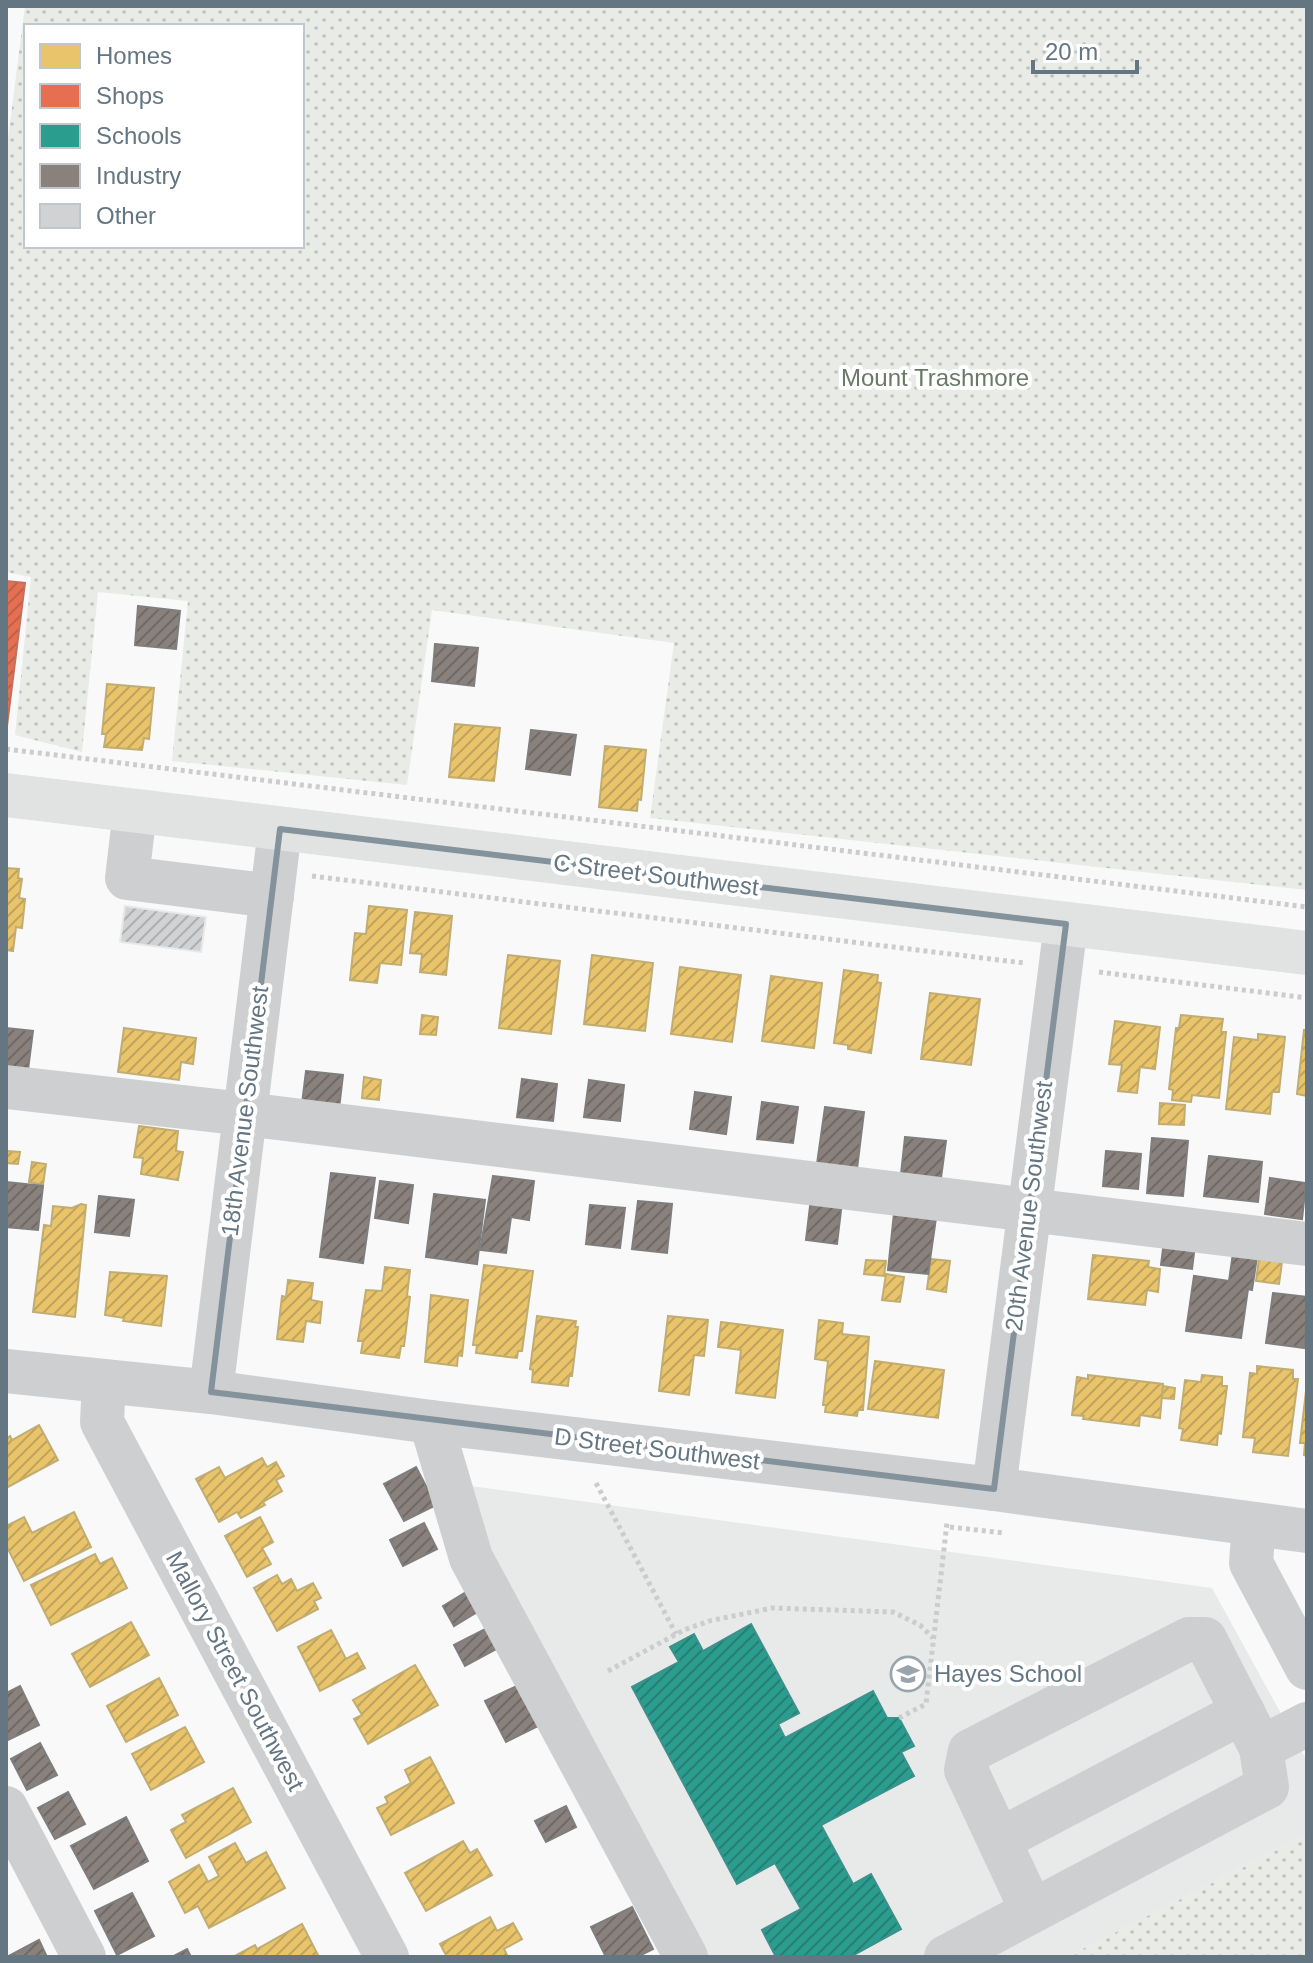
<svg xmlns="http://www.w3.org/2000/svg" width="1313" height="1963" font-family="Arial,sans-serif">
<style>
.built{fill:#e8e9e9}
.grass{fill:url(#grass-dots);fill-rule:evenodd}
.homes{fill:url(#homes-hatch);stroke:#c1ad72;stroke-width:2}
.shops{fill:url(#shops-hatch);stroke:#c07160;stroke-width:2}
.schools{fill:url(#schools-hatch);stroke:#3c918b;stroke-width:2}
.industry{fill:url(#industry-hatch);stroke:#7f7e7e;stroke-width:2}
.building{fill:url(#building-hatch);stroke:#e8e8e8;stroke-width:2}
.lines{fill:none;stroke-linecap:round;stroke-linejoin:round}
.path{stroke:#cbcccd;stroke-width:5;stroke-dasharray:4 4;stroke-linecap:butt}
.minor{stroke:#cecfd0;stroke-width:44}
.major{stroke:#e1e2e2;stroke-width:44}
.marked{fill:none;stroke:#84929c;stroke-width:6;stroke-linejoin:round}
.labels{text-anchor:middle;stroke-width:8;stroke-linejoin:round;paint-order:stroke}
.park-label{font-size:24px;fill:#687a64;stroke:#fff}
.street-label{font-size:24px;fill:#657683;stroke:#fff}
.poi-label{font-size:24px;fill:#657683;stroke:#fff;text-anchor:start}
</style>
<defs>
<pattern id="grass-dots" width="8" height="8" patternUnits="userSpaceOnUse" patternTransform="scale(2)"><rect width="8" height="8" fill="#e8ebe6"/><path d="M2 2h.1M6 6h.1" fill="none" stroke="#c0c3c0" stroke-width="1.8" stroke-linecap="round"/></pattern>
<pattern id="homes-hatch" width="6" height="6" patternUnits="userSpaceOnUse" patternTransform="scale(2)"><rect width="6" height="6" fill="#e9c46a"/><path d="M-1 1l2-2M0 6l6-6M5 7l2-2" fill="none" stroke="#c0a45d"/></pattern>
<pattern id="shops-hatch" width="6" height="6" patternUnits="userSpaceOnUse" patternTransform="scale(2)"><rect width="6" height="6" fill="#e76f51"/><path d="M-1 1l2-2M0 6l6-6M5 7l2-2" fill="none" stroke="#bf6049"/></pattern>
<pattern id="schools-hatch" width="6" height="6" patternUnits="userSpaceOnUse" patternTransform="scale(2)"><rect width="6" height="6" fill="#2a9d8f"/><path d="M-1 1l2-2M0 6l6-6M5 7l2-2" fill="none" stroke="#277e75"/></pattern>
<pattern id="industry-hatch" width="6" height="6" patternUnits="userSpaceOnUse" patternTransform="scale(2)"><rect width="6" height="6" fill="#8a817c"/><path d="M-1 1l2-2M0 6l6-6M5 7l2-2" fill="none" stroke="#6f6a67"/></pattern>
<pattern id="building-hatch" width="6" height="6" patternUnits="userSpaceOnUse" patternTransform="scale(2)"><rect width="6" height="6" fill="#d0d2d3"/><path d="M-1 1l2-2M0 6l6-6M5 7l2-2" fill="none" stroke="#acafb1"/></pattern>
</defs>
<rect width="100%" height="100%" fill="#f9f9f9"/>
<path class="built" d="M471 1486 1212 1588 1307 1761V1835L1067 1957H706L488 1547Z"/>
<g class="grass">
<path d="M25 6H1307V890L650 818 674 643 432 610 407 785 172 761 188 601 98 592 82 752 15 735 31 577 6 572V154ZM26 26H302V246H26Z"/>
<path d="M1307 1835V1957H1067Z"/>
</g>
<g class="homes">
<path d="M107 684 154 688 149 739 144 738 142 750 104 747 106 734H102Z"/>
<path d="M455 724 500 728 494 781 449 777Z"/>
<path d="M605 746 646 750 641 800 638 799 637 811 599 807Z"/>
<path d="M6 868 19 869 18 878 22 879 19 898 25 899 22 928 16 927 13 951 6 950Z"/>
<path d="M369 906 407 910 401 965 380 963 377 983 350 980 355 933 366 934Z"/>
<path d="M415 912 452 916 446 975 420 972 422 954 410 953Z"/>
<path d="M508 955 560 961 551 1034 499 1028Z"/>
<path d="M592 955 653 963 645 1031 584 1024Z"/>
<path d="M680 967 741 975 732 1042 671 1034Z"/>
<path d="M844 970 878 975 877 982 881 983 871 1053 848 1049V1045L834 1043Z"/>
<path d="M771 976 822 983 814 1048 762 1041Z"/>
<path d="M930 993 980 999 971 1065 921 1059Z"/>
<path d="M422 1015 438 1017 436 1035 420 1034Z"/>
<path d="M1181 1015 1223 1019 1221 1032H1226L1219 1098 1192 1095 1191 1102 1172 1100 1173 1090 1169 1089 1176 1028H1179Z"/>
<path d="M1115 1021 1160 1027 1155 1069 1140 1067 1137 1093 1118 1091 1122 1065 1109 1064Z"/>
<path d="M124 1028 196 1038 193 1064 181 1062 179 1080 118 1072Z"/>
<path d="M1304 1030H1307V1096L1297 1094Z"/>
<path d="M1258 1034 1285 1037 1279 1092H1272L1270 1114 1226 1109 1234 1037 1258 1040Z"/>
<path d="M364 1077 381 1080 379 1100 362 1098Z"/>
<path d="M1160 1103 1185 1105 1184 1125 1159 1124Z"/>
<path d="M139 1126 178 1131 176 1151 183 1152 178 1180 141 1174 143 1158 134 1157Z"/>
<path d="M7 1151 20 1152 18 1164 6 1163Z"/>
<path d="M32 1162 46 1164 43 1185 29 1182Z"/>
<path d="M81 1204 86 1205 75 1317 33 1312 44 1225 51 1226 53 1206 72 1208Z"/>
<path d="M1093 1255 1149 1261 1148 1267 1160 1269 1158 1292 1147 1290 1145 1305 1088 1299Z"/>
<path d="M931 1259 950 1261 946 1292 927 1289Z"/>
<path d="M1259 1259 1282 1262 1279 1284 1256 1281Z"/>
<path d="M866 1260 886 1261 884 1276 864 1274Z"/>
<path d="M484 1265 533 1271 522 1351H518L517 1358 476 1353 477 1345H473Z"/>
<path d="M385 1267 410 1270 407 1296 410 1297 404 1346H401L399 1358 361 1353 363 1341H358L366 1290 382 1291Z"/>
<path d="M110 1272 167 1276 161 1326 123 1321 124 1318 105 1315Z"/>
<path d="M886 1274 904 1277 900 1302 882 1300Z"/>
<path d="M288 1280 313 1283 311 1300 322 1302 320 1323 306 1321 303 1342 277 1339 282 1296 286 1297Z"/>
<path d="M431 1295 468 1300 462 1356 458 1355 457 1366 425 1362Z"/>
<path d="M537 1316 576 1321 575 1327H578L572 1376H569L568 1386 532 1382 533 1370 530 1369Z"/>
<path d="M668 1316 708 1320 704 1356 694 1355 689 1395 659 1391Z"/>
<path d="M819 1320 843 1323 842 1334 869 1337 863 1410H858L857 1416 825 1412 826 1405H823L828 1361 815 1359Z"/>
<path d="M721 1322 783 1330 775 1398 736 1393 741 1350 718 1347Z"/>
<path d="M875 1361 944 1370 938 1418 868 1409Z"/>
<path d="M1257 1366 1293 1370V1379H1298L1288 1456 1253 1452 1255 1438 1243 1437 1250 1373 1257 1374Z"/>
<path d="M1088 1375 1163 1384 1160 1418 1140 1415 1139 1426 1083 1419 1084 1416 1072 1415 1077 1377 1088 1379Z"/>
<path d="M1202 1375 1222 1377V1386H1227L1221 1434 1218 1433 1217 1445 1181 1440 1183 1429 1179 1428 1185 1380 1201 1382Z"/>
<path d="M1307 1382V1456L1304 1455 1305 1443H1300Z"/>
<path d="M1163 1386 1175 1388 1174 1399 1162 1398Z"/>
<path d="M39 1425 58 1460 6 1488V1439L10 1436 12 1440Z"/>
<path d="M262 1458 267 1467 276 1462 284 1476 276 1480 282 1491 263 1502 265 1505 241 1518 237 1512 219 1522 196 1479 219 1467 225 1478Z"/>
<path d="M74 1512 91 1547 24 1581 6 1545V1526L24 1517 32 1533Z"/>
<path d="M260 1517 273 1542 262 1548 271 1564 247 1577 225 1536Z"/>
<path d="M95 1554 100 1564 112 1558 127 1588 51 1625 31 1585Z"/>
<path d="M277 1575 282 1584 291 1579 297 1591 313 1583 321 1598 314 1601 318 1609 277 1631 254 1588Z"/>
<path d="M131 1622 149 1655 90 1687 72 1654Z"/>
<path d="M331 1630 346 1659 357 1653 365 1668 320 1691 298 1647Z"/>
<path d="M415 1665 438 1705 368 1744 354 1719 362 1715 353 1700Z"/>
<path d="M159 1678 178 1715 126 1742 107 1706Z"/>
<path d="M185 1727 204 1762 151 1790 132 1754Z"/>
<path d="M430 1757 454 1803 391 1835 377 1808 388 1803 385 1797 411 1783 405 1770Z"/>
<path d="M233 1788 251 1822 186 1858 171 1830 186 1822 182 1815Z"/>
<path d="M463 1841 470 1853 477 1849 492 1875 426 1911 405 1873Z"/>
<path d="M235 1843 246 1863 266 1852 285 1888 209 1928 198 1906 185 1913 169 1882 199 1865 208 1882 219 1876 209 1857Z"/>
<path d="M490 1917 497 1931 513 1923 522 1939 504 1949 508 1957H447L440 1944Z"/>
<path d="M302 1924 319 1957H233L255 1945 257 1949Z"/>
</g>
<path class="shops" d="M6 581 25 583 6 734Z"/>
<path class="schools" d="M751 1624 799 1713 778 1724 785 1738 873 1691 887 1718H899L914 1746 901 1752 914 1776 821 1825 853 1884 871 1874 901 1929 850 1957H776L762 1930 801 1909 775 1863 737 1884 632 1687 679 1662 670 1647 694 1634 703 1651Z"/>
<g class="industry">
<path d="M138 606 180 611 176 649 135 645Z"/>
<path d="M435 644 478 648 474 686 432 681Z"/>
<path d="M531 730 576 735 570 775 526 769Z"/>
<path d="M6 1028 33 1031 28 1070 6 1068Z"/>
<path d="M306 1071 343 1075 339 1109 302 1104Z"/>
<path d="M522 1079 557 1084 553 1121 517 1117Z"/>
<path d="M589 1080 624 1085 620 1121 584 1117Z"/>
<path d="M695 1092 731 1097 726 1134 690 1129Z"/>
<path d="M762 1102 798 1107 793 1143 757 1139Z"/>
<path d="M825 1107 864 1112 857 1169 817 1164Z"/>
<path d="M905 1137 946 1141 941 1178 901 1174Z"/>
<path d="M1152 1138 1188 1141 1183 1196 1147 1193Z"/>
<path d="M1106 1151 1141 1154 1138 1189 1103 1186Z"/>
<path d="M1209 1156 1262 1162 1258 1202 1204 1196Z"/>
<path d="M331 1173 375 1178 363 1263 320 1257Z"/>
<path d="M493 1176 534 1181 529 1220 511 1217 506 1253 480 1250Z"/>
<path d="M1270 1178 1306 1183 1302 1219 1265 1214Z"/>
<path d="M380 1181 413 1185 408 1223 375 1218Z"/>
<path d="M6 1182 43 1186 38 1230 6 1227Z"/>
<path d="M434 1194 485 1200 477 1264 426 1257Z"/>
<path d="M99 1196 134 1200 129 1236 95 1232Z"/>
<path d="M811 1198 842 1202 837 1244 806 1240Z"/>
<path d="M638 1201 672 1204 667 1253 632 1249Z"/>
<path d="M590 1205 625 1208 620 1248 586 1244Z"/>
<path d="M894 1213 936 1218 928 1274 888 1270Z"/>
<path d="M1164 1241 1195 1245 1192 1269 1161 1265Z"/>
<path d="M1233 1253 1257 1257 1252 1290 1248 1289 1241 1338 1186 1331 1194 1276 1229 1281Z"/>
<path d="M1273 1293 1307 1297 1305 1348 1266 1343Z"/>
<path d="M416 1467 436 1505 404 1521 384 1484Z"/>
<path d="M424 1523 437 1549 403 1566 390 1540Z"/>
<path d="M468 1591 479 1611 454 1626 443 1606Z"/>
<path d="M487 1628 498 1648 465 1666 454 1645Z"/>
<path d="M521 1684 542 1724 506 1742 485 1701Z"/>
<path d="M20 1686 39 1725 6 1741V1693Z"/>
<path d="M40 1743 57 1775 27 1790 11 1759Z"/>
<path d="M68 1792 85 1824 55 1839 38 1808Z"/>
<path d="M566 1806 576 1827 546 1842 535 1821Z"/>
<path d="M126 1817 148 1861 94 1889 71 1846Z"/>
<path d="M132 1893 154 1936 117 1955 95 1911Z"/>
<path d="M632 1907 653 1949 637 1957H606L591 1927Z"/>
<path d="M39 1940 47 1957H7Z"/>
<path d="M187 1949 191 1957H172Z"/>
</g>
<path class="building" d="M125 906 206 917 201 952 120 942Z"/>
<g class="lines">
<g class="path">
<path d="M6 749 1307 907"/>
<path d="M312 876 1024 963"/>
<path d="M1099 972 1307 998"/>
<path d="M596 1483 676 1634"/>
<path d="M950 1527 1004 1533"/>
<path d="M608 1671 684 1630 709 1621 772 1608 893 1612 920 1625 933 1638"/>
<path d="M899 1718 926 1704 947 1523"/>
</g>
<g class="minor">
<path d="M135 811 127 878 272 896"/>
<path d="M6 1087 245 1114 1307 1244"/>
<path d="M6 1371 211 1392 431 1422 994 1489 1307 1531"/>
<path d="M104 1381 102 1422 387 1957"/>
<path d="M211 1392 280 829"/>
<path d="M431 1422 471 1558 686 1957"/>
<path d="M994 1489 1066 924"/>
<path d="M1254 1524 1251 1563 1307 1668"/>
<path d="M6 1808 84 1957"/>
<path d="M999 1840 1243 1712"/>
<path d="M1032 1911 966 1770 970 1751 1189 1639H1205L1261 1748"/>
<path d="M946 1957 1267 1787 1261 1748 1307 1724"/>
</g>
<path class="major" d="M6 795 1307 953"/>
</g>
<path class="marked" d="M280 829 1066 924 994 1489 211 1392Z"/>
<defs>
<g id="school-ring" transform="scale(1.8)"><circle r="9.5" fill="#fff" stroke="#99a4ac" stroke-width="1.5"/><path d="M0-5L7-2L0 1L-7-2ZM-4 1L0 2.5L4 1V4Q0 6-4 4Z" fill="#99a4ac"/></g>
</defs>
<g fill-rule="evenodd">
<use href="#school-ring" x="908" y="1674"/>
</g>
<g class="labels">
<g class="park-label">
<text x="935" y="386">Mount Trashmore</text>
</g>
<g class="street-label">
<text transform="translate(656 875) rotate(7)" y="8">C Street Southwest</text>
<text transform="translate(245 1111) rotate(-83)" y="8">18th Avenue Southwest</text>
<text transform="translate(1029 1206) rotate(-83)" y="8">20th Avenue Southwest</text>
<text transform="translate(657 1449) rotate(7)" y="8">D Street Southwest</text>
<text transform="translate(235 1671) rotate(62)" y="8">Mallory Street Southwest</text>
</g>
<g class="poi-label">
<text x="934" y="1682">Hayes School</text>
</g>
</g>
<rect width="1313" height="1963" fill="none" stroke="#657683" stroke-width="16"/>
<rect x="24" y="24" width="280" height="224" fill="#ffffff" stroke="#c1c8cd" stroke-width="2"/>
<rect x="40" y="44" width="40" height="24" fill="#e9c46a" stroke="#c1c8cd" stroke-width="2"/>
<text x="96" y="64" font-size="24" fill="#657683">Homes</text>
<rect x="40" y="84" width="40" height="24" fill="#e76f51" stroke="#c1c8cd" stroke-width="2"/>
<text x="96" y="104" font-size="24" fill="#657683">Shops</text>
<rect x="40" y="124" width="40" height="24" fill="#2a9d8f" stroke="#c1c8cd" stroke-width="2"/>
<text x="96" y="144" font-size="24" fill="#657683">Schools</text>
<rect x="40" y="164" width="40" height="24" fill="#8a817c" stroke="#c1c8cd" stroke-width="2"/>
<text x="96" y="184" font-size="24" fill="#657683">Industry</text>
<rect x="40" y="204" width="40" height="24" fill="#d0d2d3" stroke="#c1c8cd" stroke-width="2"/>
<text x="96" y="224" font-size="24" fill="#657683">Other</text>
<path d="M1033 60v12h104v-12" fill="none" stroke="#657683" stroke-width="4"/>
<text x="1045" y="60" font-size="24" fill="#657683" stroke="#ffffff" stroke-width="6" paint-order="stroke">20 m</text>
</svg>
